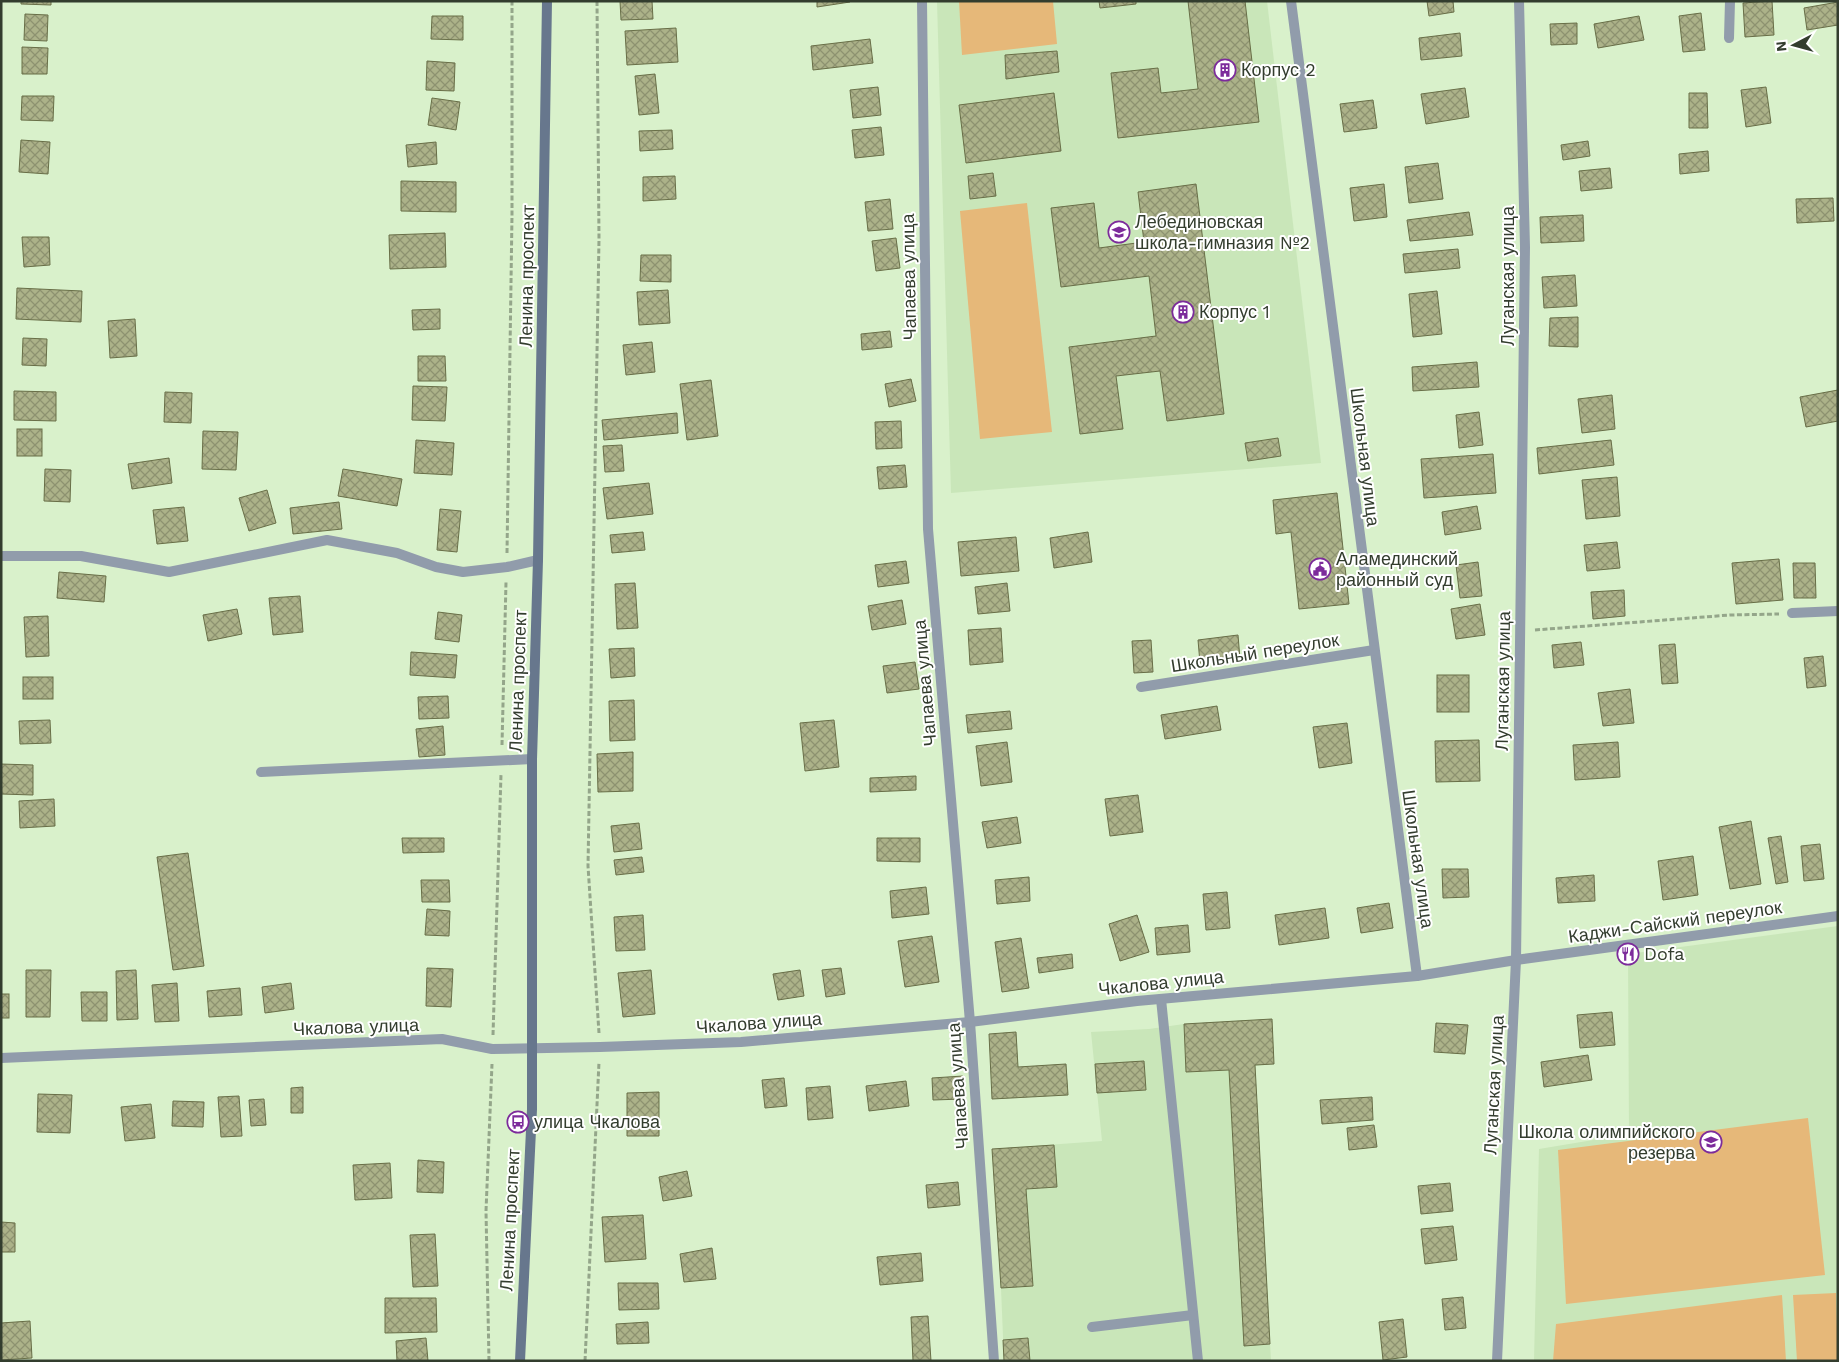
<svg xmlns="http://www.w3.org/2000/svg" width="1839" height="1362" font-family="'Work Sans',sans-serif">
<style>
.built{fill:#c9e6b9}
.pitch{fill:#e6b879}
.building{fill:url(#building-cross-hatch);stroke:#686e47}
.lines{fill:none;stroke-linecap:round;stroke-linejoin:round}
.path{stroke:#94a68a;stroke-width:3;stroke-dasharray:5 2.5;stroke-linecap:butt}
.service{stroke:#919cab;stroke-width:10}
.minor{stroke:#919cab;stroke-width:10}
.secondary{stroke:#67778d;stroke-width:10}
.labels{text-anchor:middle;stroke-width:4;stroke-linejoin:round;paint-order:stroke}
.poi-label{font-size:18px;fill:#333d2e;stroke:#fff;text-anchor:start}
.street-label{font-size:18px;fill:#333d2e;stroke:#fff}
</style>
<defs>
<pattern id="building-cross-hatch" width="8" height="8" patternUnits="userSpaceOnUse" patternTransform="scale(1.25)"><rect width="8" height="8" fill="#acb289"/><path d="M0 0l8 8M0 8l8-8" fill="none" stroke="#8d9270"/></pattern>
</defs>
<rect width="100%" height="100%" fill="#d9f1cb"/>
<g class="built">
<path d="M937 1H1267L1321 463 951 493Z"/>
<path d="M1838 926V1361H1534L1539 1149 1629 1134 1628 954Z"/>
<path d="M1272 1019 1274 1064 1255 1066 1271 1361H1004L1001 1288 992 1149 1102 1141 1091 1032 1149 1029 1184 1024Z"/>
</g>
<g class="pitch">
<path d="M959 1H1053L1057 44 962 55Z"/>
<path d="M1027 203 1052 432 980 439 960 211Z"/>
<path d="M1808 1118 1825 1275 1566 1304 1558 1150Z"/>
<path d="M1836 1293 1838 1361H1797L1793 1295Z"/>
<path d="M1782 1295 1786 1361H1553L1556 1324Z"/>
</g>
<g class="building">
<path d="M21 1H51V5L21 4Z"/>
<path d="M620 1H652L653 19 621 20Z"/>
<path d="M817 1H850V2L817 7Z"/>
<path d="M1099 1H1136V4L1100 8Z"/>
<path d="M1188 1H1245L1259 122 1118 138 1111 73 1158 68 1161 93 1198 89Z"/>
<path d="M1427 1H1453L1454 12 1429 16Z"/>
<path d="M1772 1 1774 35 1745 37 1743 3Z"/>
<path d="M1838 2V25L1807 30 1804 8Z"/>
<path d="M1701 13 1705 50 1683 52 1679 16Z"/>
<path d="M25 14 48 15 47 41 24 40Z"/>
<path d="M432 16H463V40L431 39Z"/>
<path d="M1639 16 1644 40 1598 48 1594 24Z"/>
<path d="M1577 23V44L1551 45 1550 24Z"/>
<path d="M676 28 678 62 627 65 625 31Z"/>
<path d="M1460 33 1462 56 1421 60 1419 38Z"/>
<path d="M870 39 873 63 813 70 811 46Z"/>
<path d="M22 47 48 48 47 74H22Z"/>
<path d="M1057 51 1059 72 1006 79 1005 55Z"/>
<path d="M427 61 455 63 454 91 426 90Z"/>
<path d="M655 74 659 113 639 115 635 76Z"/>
<path d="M878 87 881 115 853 118 850 90Z"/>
<path d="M1766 87 1771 123 1746 127 1741 90Z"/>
<path d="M1465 88 1469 117 1426 124 1421 94Z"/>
<path d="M1054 93 1061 151 966 163 959 105Z"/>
<path d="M1689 93H1707L1708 128H1689Z"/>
<path d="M22 96H54L53 121 21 120Z"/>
<path d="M432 98 460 102 456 130 428 125Z"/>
<path d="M1373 100 1377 128 1344 132 1340 104Z"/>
<path d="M881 127 884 155 855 158 852 130Z"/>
<path d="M672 130 673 149 640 151 639 131Z"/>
<path d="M21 140 50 142 48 174 19 172Z"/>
<path d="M1588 141 1590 156 1563 160 1561 145Z"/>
<path d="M436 142 437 164 408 167 406 145Z"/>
<path d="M1708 151 1709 171 1680 174 1679 154Z"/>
<path d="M1438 163 1443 199 1409 203 1405 167Z"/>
<path d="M1610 168 1612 188 1581 191 1579 171Z"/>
<path d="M993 173 996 196 970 199 968 176Z"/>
<path d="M675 176 676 199 643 201V177Z"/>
<path d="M401 181 456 182V212L401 211Z"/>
<path d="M1196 184 1224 414 1167 421 1160 371 1116 376 1123 429 1080 434 1069 347 1156 336 1149 276 1061 287 1051 208 1094 203 1099 248 1144 242 1138 192Z"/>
<path d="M1384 184 1387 217 1354 221 1350 188Z"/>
<path d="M1833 198 1834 221 1797 223 1796 199Z"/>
<path d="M890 199 893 229 868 231 865 202Z"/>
<path d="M1469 212 1473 235 1410 241 1407 220Z"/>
<path d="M1583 215 1584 241 1541 243 1540 217Z"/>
<path d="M445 233 446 267 390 269 389 235Z"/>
<path d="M22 237H49L50 265 24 267Z"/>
<path d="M896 238 900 268 876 271 872 241Z"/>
<path d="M1458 249 1460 268 1405 273 1403 254Z"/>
<path d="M641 255H671V282L640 281Z"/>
<path d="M1575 275 1577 306 1544 308 1542 277Z"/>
<path d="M17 288 82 291 81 322 16 319Z"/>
<path d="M668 290 670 323 639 325 637 292Z"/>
<path d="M1437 291 1442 334 1413 337 1409 294Z"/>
<path d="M440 309V329L413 330 412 310Z"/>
<path d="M1578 317V347L1549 346 1550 318Z"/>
<path d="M135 319 137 356 110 358 108 321Z"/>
<path d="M890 331 892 347 862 350 861 334Z"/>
<path d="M23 338 47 339 46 366 22 365Z"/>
<path d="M652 342 655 372 626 375 623 345Z"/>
<path d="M418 356H445L446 381H418Z"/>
<path d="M1477 362 1479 387 1413 391 1412 367Z"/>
<path d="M911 379 916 401 889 407 885 384Z"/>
<path d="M711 380 718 436 687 440 680 384Z"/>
<path d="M413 386 447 387 445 421 412 420Z"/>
<path d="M1838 390V421L1806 427 1800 397Z"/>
<path d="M14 391 56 392V421L14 420Z"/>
<path d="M165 392 192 393 191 423 164 422Z"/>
<path d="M1612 395 1615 429 1582 433 1578 399Z"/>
<path d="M1479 412 1483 445 1459 448 1456 415Z"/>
<path d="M677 413 678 433 604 440 602 420Z"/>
<path d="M901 421 902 448 876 449 875 422Z"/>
<rect x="17" y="429" width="25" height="27"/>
<path d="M203 431 238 432 236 470 202 469Z"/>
<path d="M1278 438 1281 456 1248 461 1245 443Z"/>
<path d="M416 440 454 443 452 475 414 473Z"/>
<path d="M1611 440 1614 465 1539 474 1537 448Z"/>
<path d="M622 445 624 471 605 472 603 446Z"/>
<path d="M1493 454 1496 493 1424 498 1421 459Z"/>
<path d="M169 458 172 483 132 489 128 464Z"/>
<path d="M905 465 907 487 879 489 877 467Z"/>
<path d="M45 469 71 470 70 502 44 501Z"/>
<path d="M343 469 402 479 397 506 338 496Z"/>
<path d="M1617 477 1620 516 1586 519 1582 480Z"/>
<path d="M649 483 653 514 607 519 603 488Z"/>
<path d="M267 490 276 523 249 531 239 498Z"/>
<path d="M1337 493 1349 604 1299 609 1291 532 1276 534 1273 500Z"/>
<path d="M339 502 342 529 293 534 290 508Z"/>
<path d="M1477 506 1481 529 1445 535 1442 512Z"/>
<path d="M184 507 188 541 157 544 153 510Z"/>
<path d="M440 509 461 511 457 552 437 550Z"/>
<path d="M643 532 645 550 612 553 610 535Z"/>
<path d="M1088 532 1092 562 1054 568 1050 538Z"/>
<path d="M1016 537 1019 571 961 576 958 542Z"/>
<path d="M1617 542 1620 568 1587 571 1584 545Z"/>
<path d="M1779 559 1783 600 1736 604 1732 563Z"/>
<path d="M906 561 909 583 878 587 875 565Z"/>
<path d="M1478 562 1482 596 1460 598 1456 565Z"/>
<path d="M1793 563H1815L1816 598H1794Z"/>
<path d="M59 572 106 576 104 602 57 598Z"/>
<path d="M635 583 638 628 617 629 615 584Z"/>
<path d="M1007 583 1010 611 978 614 975 587Z"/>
<path d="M1624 590 1625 616 1593 619 1591 592Z"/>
<path d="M300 596 303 632 273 635 269 598Z"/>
<path d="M902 600 906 624 872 630 868 606Z"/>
<path d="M1480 604 1485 635 1456 639 1451 609Z"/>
<path d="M237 609 242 634 208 641 203 615Z"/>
<path d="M438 612 462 615 459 642 435 639Z"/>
<path d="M48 616 49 656 26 657 24 617Z"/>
<path d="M1001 628 1003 662 970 665 968 630Z"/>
<path d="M1238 635 1240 659 1200 663 1198 640Z"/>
<path d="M1151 640 1153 672 1134 673 1132 641Z"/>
<path d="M1581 642 1584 665 1554 668 1552 645Z"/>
<path d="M1675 644 1678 683 1662 684 1659 645Z"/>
<path d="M634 648 635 676 611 678 609 649Z"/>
<path d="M411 652 457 655 455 678 410 675Z"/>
<path d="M1823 656 1826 686 1807 688 1804 658Z"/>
<path d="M915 662 919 689 887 693 883 666Z"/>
<rect x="1437" y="675" width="32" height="37"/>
<rect x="23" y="677" width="30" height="22"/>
<path d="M1630 689 1634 723 1603 726 1598 693Z"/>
<path d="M448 696 449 718 419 719 418 697Z"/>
<path d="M634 700 635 740 610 741 609 701Z"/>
<path d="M1217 706 1221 730 1165 739 1161 715Z"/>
<path d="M1010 711 1012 729 968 733 966 715Z"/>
<path d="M50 720 51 743 20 744 19 721Z"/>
<path d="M834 720 839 767 805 771 800 723Z"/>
<path d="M1347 723 1352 763 1319 768 1313 727Z"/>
<path d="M443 726 445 755 419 757 416 729Z"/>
<path d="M1479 740 1480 781 1436 782 1435 741Z"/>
<path d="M1007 742 1012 782 981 786 976 746Z"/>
<path d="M1618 742 1620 777 1575 780 1573 745Z"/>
<path d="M633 752V791L598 792 597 754Z"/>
<path d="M1 764 33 765V795L1 794Z"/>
<path d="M916 776V790L870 792V778Z"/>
<path d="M1138 795 1143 832 1110 836 1105 799Z"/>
<path d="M54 799 55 826 20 828 19 801Z"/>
<path d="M1017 817 1021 843 987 848 982 822Z"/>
<path d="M1751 821 1761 884 1730 889 1719 827Z"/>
<path d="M639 823 642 849 614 852 611 826Z"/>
<path d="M1781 836 1788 882 1776 884 1768 838Z"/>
<path d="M402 838H444V852L403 853Z"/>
<path d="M877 838H920V862L877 861Z"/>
<path d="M1820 844 1824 879 1804 881 1801 846Z"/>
<path d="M188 853 204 966 173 970 157 857Z"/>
<path d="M1693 856 1698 895 1663 900 1658 861Z"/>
<path d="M642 857 644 872 616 875 614 860Z"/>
<path d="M1442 869H1468L1469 897 1443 898Z"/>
<path d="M1594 875 1595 901 1558 903 1556 878Z"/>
<path d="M1029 877 1030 901 997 904 995 880Z"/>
<path d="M421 880H449L450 902H422Z"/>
<path d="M926 887 929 914 892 918 890 891Z"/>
<path d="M1227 892 1230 928 1206 930 1203 894Z"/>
<path d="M1389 903 1393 928 1361 933 1357 908Z"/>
<path d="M1325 908 1329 938 1279 945 1275 915Z"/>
<path d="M427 909 450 911 449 936 425 935Z"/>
<path d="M643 915 645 950 616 951 614 917Z"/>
<path d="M1137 915 1149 952 1120 961 1109 924Z"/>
<path d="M1188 925 1190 952 1157 955 1155 928Z"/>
<path d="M932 936 939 982 905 987 898 941Z"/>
<path d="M1021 938 1029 988 1002 992 995 942Z"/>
<path d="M1072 954 1073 968 1039 973 1037 958Z"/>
<path d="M427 968 453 969 451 1007 426 1006Z"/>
<path d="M841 968 845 994 826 997 822 970Z"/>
<path d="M26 970H51L50 1017H26Z"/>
<path d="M136 970 138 1019 117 1020 116 971Z"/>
<path d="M651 970 655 1014 623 1017 618 973Z"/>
<path d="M800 970 804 996 778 1000 773 974Z"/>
<path d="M177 983 179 1021 155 1022 152 985Z"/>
<path d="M291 983 294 1009 265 1013 262 987Z"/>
<path d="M240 988 242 1015 209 1017 207 991Z"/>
<path d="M81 992H107V1021H82Z"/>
<rect x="1" y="994" width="8" height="24"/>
<path d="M1612 1012 1615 1045 1580 1048 1577 1015Z"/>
<path d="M1272 1019 1274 1064 1255 1065 1270 1344 1244 1346 1229 1070 1186 1072 1184 1024Z"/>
<path d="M1436 1023 1468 1025 1465 1054 1434 1052Z"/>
<path d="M1016 1032 1018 1067 1066 1064 1068 1095 992 1099 989 1034Z"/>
<path d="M1588 1055 1592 1080 1544 1087 1541 1062Z"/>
<path d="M1144 1061 1146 1090 1097 1093 1095 1064Z"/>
<path d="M963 1076V1099L933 1100 932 1078Z"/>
<path d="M784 1078 787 1106 765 1108 762 1080Z"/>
<path d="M906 1081 909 1106 869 1111 866 1086Z"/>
<path d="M830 1086 833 1118 808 1120 806 1088Z"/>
<path d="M303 1087V1113H291V1088Z"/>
<path d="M659 1092V1136H627V1093Z"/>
<path d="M38 1094 72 1095 70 1133 37 1132Z"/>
<path d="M239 1096 242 1136 221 1137 218 1097Z"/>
<path d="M1372 1097 1373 1120 1322 1124 1320 1100Z"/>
<path d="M264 1099 266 1125 251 1126 249 1100Z"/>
<path d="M173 1101 204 1102 203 1127 172 1126Z"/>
<path d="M151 1104 155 1138 125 1141 121 1107Z"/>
<path d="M1374 1125 1377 1147 1349 1150 1347 1128Z"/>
<path d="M1054 1145 1057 1187 1026 1189 1033 1286 1001 1288 992 1149Z"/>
<path d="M418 1160 444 1162 443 1193 417 1192Z"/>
<path d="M390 1163 392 1198 355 1200 353 1165Z"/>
<path d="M687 1171 692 1196 663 1201 659 1177Z"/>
<path d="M958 1182 960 1205 928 1208 926 1185Z"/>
<path d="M1450 1183 1453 1211 1421 1214 1418 1186Z"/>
<path d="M643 1215 646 1259 605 1262 602 1217Z"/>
<path d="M1 1222 15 1223V1252H1Z"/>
<path d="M1453 1226 1457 1260 1425 1264 1421 1229Z"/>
<path d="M435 1234 438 1286 413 1287 410 1235Z"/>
<path d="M712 1248 716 1279 684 1282 680 1254Z"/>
<path d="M921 1253 923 1281 880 1285 877 1257Z"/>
<path d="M618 1283H658L659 1309 619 1310Z"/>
<path d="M1463 1297 1466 1328 1445 1330 1442 1299Z"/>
<path d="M385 1298H436L437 1332 385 1333Z"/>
<path d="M928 1316 931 1361H913L911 1317Z"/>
<path d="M1403 1319 1407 1357 1383 1360 1379 1322Z"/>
<path d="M30 1321 32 1358 1 1360V1323Z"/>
<path d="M648 1322 649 1343 617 1344 616 1324Z"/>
<path d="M426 1338 428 1361H397L396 1341Z"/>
<path d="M1028 1338 1030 1361H1004L1003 1340Z"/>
</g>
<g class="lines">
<g class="path">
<path d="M597 1 599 239 588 866 599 1033"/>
<path d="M507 553 512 215V1"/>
<path d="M1535 630 1730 615 1779 614"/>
<path d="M502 745 506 582"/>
<path d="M493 1035 501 774"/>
<path d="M489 1361 486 1211 492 1064"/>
<path d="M585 1361 599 1062"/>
</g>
<g class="service">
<path d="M261 772 532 759"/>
<path d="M1161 999 1198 1361"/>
<path d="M1092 1327 1193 1315"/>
</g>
<g class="minor">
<path d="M922 1 928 529 970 1022 994 1361"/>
<path d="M1291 1 1417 976"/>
<path d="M1729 38 1730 1"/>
<path d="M1 556H81L169 572 327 540 397 553 436 567 463 572 507 567 538 560"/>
<path d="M1792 613 1838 611"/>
<path d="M1141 687 1374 650"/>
<path d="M1 1058 442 1039 492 1049 600 1047 741 1042 970 1022 1137 1001 1417 976 1516 960 1838 916"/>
<path d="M1497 1361 1516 960 1525 247 1519 1"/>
</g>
<path class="secondary" d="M520 1361 532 1109V759L538 560 547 1"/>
</g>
<defs>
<g id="building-ring" transform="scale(1.125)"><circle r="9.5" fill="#fff" stroke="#7c2b9b" stroke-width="1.5"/><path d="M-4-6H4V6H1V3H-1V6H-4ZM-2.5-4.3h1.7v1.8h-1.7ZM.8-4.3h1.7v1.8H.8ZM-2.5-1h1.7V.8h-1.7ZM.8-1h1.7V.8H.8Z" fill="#7c2b9b"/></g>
<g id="school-ring" transform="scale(1.125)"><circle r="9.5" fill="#fff" stroke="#7c2b9b" stroke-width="1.5"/><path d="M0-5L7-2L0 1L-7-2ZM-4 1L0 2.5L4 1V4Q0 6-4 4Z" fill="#7c2b9b"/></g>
<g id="civic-ring" transform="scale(1.125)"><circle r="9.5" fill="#fff" stroke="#7c2b9b" stroke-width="1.5"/><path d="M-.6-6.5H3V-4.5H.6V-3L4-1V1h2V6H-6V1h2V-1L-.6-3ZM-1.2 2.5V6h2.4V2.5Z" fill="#7c2b9b"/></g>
<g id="restaurant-ring" transform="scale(1.125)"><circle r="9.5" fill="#fff" stroke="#7c2b9b" stroke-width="1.5"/><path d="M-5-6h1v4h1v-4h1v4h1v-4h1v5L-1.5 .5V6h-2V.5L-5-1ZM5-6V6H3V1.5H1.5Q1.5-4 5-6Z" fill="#7c2b9b"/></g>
<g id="bus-ring" transform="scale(1.125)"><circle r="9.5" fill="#fff" stroke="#7c2b9b" stroke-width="1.5"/><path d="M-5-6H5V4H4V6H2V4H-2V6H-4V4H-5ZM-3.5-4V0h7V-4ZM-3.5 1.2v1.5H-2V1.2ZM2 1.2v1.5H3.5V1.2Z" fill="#7c2b9b"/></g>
<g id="university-ring" transform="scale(1.125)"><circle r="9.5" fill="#fff" stroke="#7c2b9b" stroke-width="1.5"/><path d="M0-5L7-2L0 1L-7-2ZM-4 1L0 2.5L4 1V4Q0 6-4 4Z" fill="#7c2b9b"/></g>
</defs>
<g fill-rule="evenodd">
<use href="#building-ring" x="1225" y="70"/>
<use href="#school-ring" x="1119" y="232"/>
<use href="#building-ring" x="1183" y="312"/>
<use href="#civic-ring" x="1320" y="569"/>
<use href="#restaurant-ring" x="1628" y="954"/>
<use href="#bus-ring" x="518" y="1122"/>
<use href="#university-ring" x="1711" y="1142"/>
</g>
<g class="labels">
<g class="poi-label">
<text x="1241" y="76">Корпус 2</text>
<text x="1135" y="228">Лебединовская<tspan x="1135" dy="21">школа-гимназия №2</tspan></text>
<text x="1199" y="318">Корпус 1</text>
<text x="1336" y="565">Аламединский<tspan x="1336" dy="21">районный суд</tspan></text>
<text x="1644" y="960">Dofa</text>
<text x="534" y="1128">улица Чкалова</text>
<text x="1695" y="1138" text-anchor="end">Школа олимпийского<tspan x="1695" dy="21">резерва</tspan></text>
</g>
<g class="street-label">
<text transform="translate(527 276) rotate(-89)" y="6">Ленина проспект</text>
<text transform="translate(1508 276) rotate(-90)" y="6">Луганская улица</text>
<text transform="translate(909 277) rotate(-91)" y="6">Чапаева улица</text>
<text transform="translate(1365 457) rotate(83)" y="6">Школьная улица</text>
<text transform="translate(1255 653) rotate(-9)" y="6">Школьный переулок</text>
<text transform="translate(518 681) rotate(-88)" y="6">Ленина проспект</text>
<text transform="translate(1503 681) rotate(-89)" y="6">Луганская улица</text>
<text transform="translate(925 683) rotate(-95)" y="6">Чапаева улица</text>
<text transform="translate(1418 859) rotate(82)" y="6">Школьная улица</text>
<text transform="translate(1675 922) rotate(-8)" y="6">Каджи-Сайский переулок</text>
<text transform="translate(1161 983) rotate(-6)" y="6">Чкалова улица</text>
<text transform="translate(759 1023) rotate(-4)" y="6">Чкалова улица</text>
<text transform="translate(356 1027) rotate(-2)" y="6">Чкалова улица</text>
<text transform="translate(1494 1085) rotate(-87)" y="6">Луганская улица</text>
<text transform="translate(958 1086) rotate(-94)" y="6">Чапаева улица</text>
<text transform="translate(510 1220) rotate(-87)" y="6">Ленина проспект</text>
</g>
</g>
<rect width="1839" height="1362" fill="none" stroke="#333d2e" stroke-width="5"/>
<g transform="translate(1794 45) rotate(264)" stroke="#ffffff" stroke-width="4" paint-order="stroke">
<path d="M0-4L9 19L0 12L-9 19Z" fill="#333d2e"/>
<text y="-8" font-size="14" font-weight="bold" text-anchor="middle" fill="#333d2e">N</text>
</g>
</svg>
